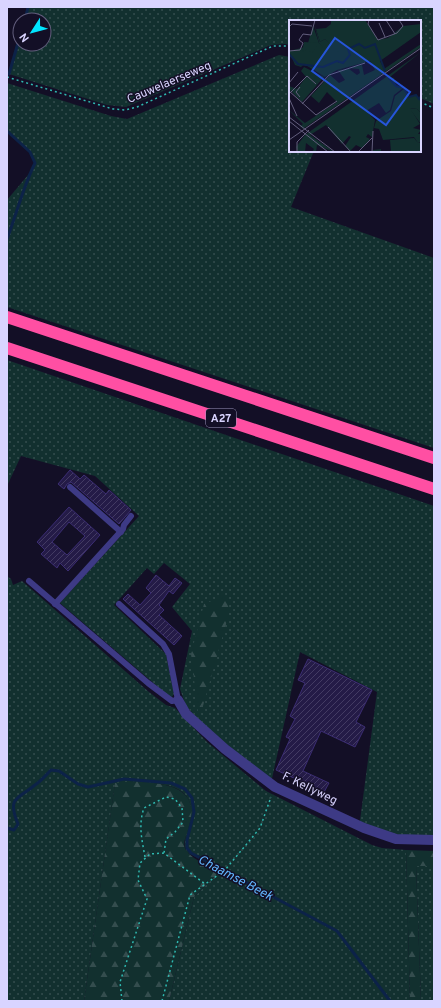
<svg xmlns="http://www.w3.org/2000/svg" width="441" height="1008" font-family="Overpass,sans-serif">
<style>
.green{fill:url(#green-dots)}
.forest{fill:url(#forest-firs)}
.lines{fill:none;stroke-linecap:round;stroke-linejoin:round}
.stream{stroke:#0c2248;stroke-width:3}
.building{fill:url(#building-hatch);stroke:#3b2d73;fill-rule:evenodd}
.path{stroke:#2fb8b0;stroke-width:1.5;stroke-dasharray:2 3;stroke-linecap:butt}
.service{stroke:#3d3a85;stroke-width:6}
.minor{stroke:#3d3a85;stroke-width:10}
.motorway{stroke:#ff4fa3;stroke-width:12}
.labels{text-anchor:middle;stroke-width:3;stroke-linejoin:round;paint-order:stroke}
.shield{fill:#130f26;stroke:#9e99be;stroke-width:1}
.shield-label{font-size:11px;font-weight:bold;fill:#d9d4ff}
.street-label{font-size:12px;fill:#d9d4ff;stroke:#130f26}
.water-label{font-size:13px;font-style:italic;fill:#62b6ff;stroke:#130f26}
.inset-river{fill:none;stroke:#0c2248;stroke-width:2}
.inset-road{fill:none;stroke:#625e7d;stroke-width:1}
.view{fill:#2655da;fill-opacity:0.15;stroke:#2655da;stroke-width:2}
.inset-edge{fill:none;stroke:#d9d4ff;stroke-width:2}
</style>
<defs>
<pattern id="green-dots" width="8" height="8" patternUnits="userSpaceOnUse"><rect width="8" height="8" fill="#12302f"/><path d="M2 2h.1M6 6h.1" fill="none" stroke="#344d4e" stroke-width="1.8" stroke-linecap="round"/></pattern>
<pattern id="forest-firs" width="22" height="20" patternUnits="userSpaceOnUse"><rect width="22" height="20" fill="#12302f"/><path d="M5 1l3.5 6h-7zM16 11l3.5 6h-7z" fill="#344d4e"/></pattern>
<pattern id="building-hatch" width="6" height="6" patternUnits="userSpaceOnUse"><rect width="6" height="6" fill="#241b47"/><path d="M-1 1l2-2M0 6l6-6M5 7l2-2" fill="none" stroke="#433b63"/></pattern>
</defs>
<rect width="100%" height="100%" fill="#130f26"/>
<g class="green">
<path d="M28 7H434V104L420 98V21H290V46L286 44 271 45 126 107 107 105 9 74 20 36V44H44V20H25Z"/>
<path d="M279 55 290 57V151H314L291 207 434 258V448L7 307V200L28 175 35 163 30 152 7 131V83L111 116 127 119Z"/>
<path d="M7 360 434 506V841L359 828 377 692 300 652 271 783 199 720 186 706 180 689 192 631 172 607 190 584 164 563 154 574 147 568 114 605 166 654 174 694 171 698 60 603 139 516 95 476 21 456 7 486Z"/>
<path d="M7 576 11 579 13 585 22 581 149 692 166 705 175 708 207 742 266 791 372 845 382 848 406 850 410 1001H169L194 897 220 871 187 852C182 842 187 834 189 825 203 776 145 783 115 784L84 1001H7Z"/>
<path d="M416 866H434V1001H421Z"/>
</g>
<g class="forest">
<path d="M229 594 228 617 199 720 191 654 204 604Z"/>
<path d="M136 781C168 784 203 787 188 830 186 836 182 844 186 850 192 860 210 866 220 871L194 897 169 1001H84L115 783Z"/>
<path d="M406 850 434 851V866H416L421 1001H410Z"/>
</g>
<g class="lines">
<g class="stream">
<path d="M25 20 28 7"/>
<path d="M9 74 20 36"/>
<path d="M7 131 30 152 35 163C23 187 17 213 7 239"/>
<path d="M7 828 14 830 18 824C7 797 17 800 35 785 41 781 46 775 51 770L59 771 78 784 88 787 124 779 171 783 185 789 192 798 194 812 187 840V848L191 853 337 931 390 1001"/>
</g>
</g>
<g class="building">
<path d="M70 470 80 479 84 475 106 494 109 490 131 510 119 524 71 482 67 484 64 489 58 484Z"/>
<path d="M69 507 100 535 68 571 60 563 57 568 41 554 45 550 37 542ZM69 522 85 536 67 555 52 542Z"/>
<path d="M156 575 169 586 175 578 182 583 173 594 169 591 159 605 164 610 159 615 182 636 174 645 123 599 128 594 140 605 151 593 146 588Z"/>
<path d="M308 659 372 690 356 722 365 727 355 747 321 731 303 771 329 783 323 794 304 785 305 783 276 770 290 739 286 737 295 719 290 716 305 683 298 680Z"/>
</g>
<g class="lines">
<g class="path">
<path d="M7 77 113 109 125 110 137 107 273 46H290"/>
<path d="M420 102 434 108"/>
<path d="M145 857C142 840 138 825 144 808L166 797 175 799 182 808 183 822 175 832 166 839 164 853"/>
<path d="M122 1001 120 982 147 899 138 880 140 863 150 854 164 853 205 884"/>
<path d="M162 1001 190 895 225 870 260 828 271 797"/>
</g>
<g class="service">
<path d="M70 487 121 532"/>
<path d="M29 581 148 683 172 701 178 700 169 654 163 644 119 604"/>
<path d="M55 604 123 529 124 525 131 516"/>
</g>
<path class="minor" d="M178 700 186 714 225 749 275 787 364 828 396 839 434 840"/>
<g class="motorway">
<path d="M7 317 434 458"/>
<path d="M7 348 434 489"/>
</g>
</g>
<g class="labels">
<rect class="shield" x="206" y="409" width="30" height="18" rx="3"/>
<g class="shield-label">
<text x="221" y="422">A27</text>
</g>
<g class="street-label">
<text transform="translate(169 82) rotate(-23)" y="4">Cauwelaerseweg</text>
<text transform="translate(310 788) rotate(26)" y="4">F. Kellyweg</text>
</g>
<g class="water-label">
<text transform="translate(236 877) rotate(28)" y="5">Chaamse Beek</text>
</g>
</g>
<g transform="translate(289 20)">
<rect width="132" height="132" fill="#130f26"/>
<path d="M34 0H76L89 20 99 18 114 6 132 4V12L91 41 95 49 132 24V27L14 109 11 106 14 104 0 90 16 103 48 82 38 72 30 83 22 76 41 55 50 63 56 60 49 50 60 49 68 55 71 53 70 49 60 48 73 45 75 55 86 50 81 41 48 50 36 57 15 44 12 47 6 45 0 31 28 24 19 23 24 6 30 23 50 43 56 41 36 19 31 22 27 9 37 8 42 4V1ZM132 32 101 57 105 58 107 66 114 68 105 75 101 90 97 93 90 83 77 91 86 100 83 117 79 114 77 117 81 119 73 128 67 125 61 131 56 126 62 117 60 116 53 124 37 105 21 115 45 132 28 125 27 132H23L25 129 17 123 16 132H9L7 127 16 115ZM15 47 35 57 13 82 0 69V66L8 69 17 57 12 51ZM115 69 120 77 127 75 130 79 132 76V93L128 89 121 88 131 104 124 108 132 110 129 114H132V122L129 123 125 117 94 120 90 109 85 108 87 101 102 91 106 76ZM125 118 129 123H132V132H84V130L92 129V132L102 131 101 120Z" fill="#12302f"/>
<path d="M25 4 31 22 36 19 57 39 54 42H45L30 23 23 33 18 29 13 32 15 22 30 23ZM120 88 128 89 132 93V104Z" fill="#12302f"/>
<path class="inset-river" d="M0 34 9 44 34 47 48 41 54 43 61 35 59 29 70 24 76 28 86 24 96 51M99 57 107 66 114 68M115 69 120 77 127 75 130 79 132 76"/>
<path class="inset-road" d="M80 0 79 4 89 20 108 13 114 6 110 0M97 0 106 14M90 3 96 17M0 7 3 4 23 6M0 31 11 30 14 23 10 20 14 14 22 15 26 0M0 63 9 52M11 67 7 72 11 77M0 71 27 95 48 81M1 73 18 56 27 64M0 78 8 96M13 84 40 55 76 43M0 97 46 132M0 101 39 132M39 107 61 131M0 120 132 28M8 132V122L20 110M69 132 83 118M83 132 84 111"/>
<path class="view" d="M46 18 121 72 97 105 23 51Z"/>
<rect width="132" height="132" class="inset-edge"/>
</g>
<rect width="441" height="1008" fill="none" stroke="#d9d4ff" stroke-width="16"/>
<g transform="translate(32 32) rotate(234)"><circle r="19" fill="#130f26" stroke="#625e7d"/>
<path d="M0-3L7 15L0 10L-7 15Z" fill="#00e5ff"/>
<text y="-6" font-size="11" font-weight="bold" text-anchor="middle" fill="#d9d4ff">N</text>
</g>
</svg>
